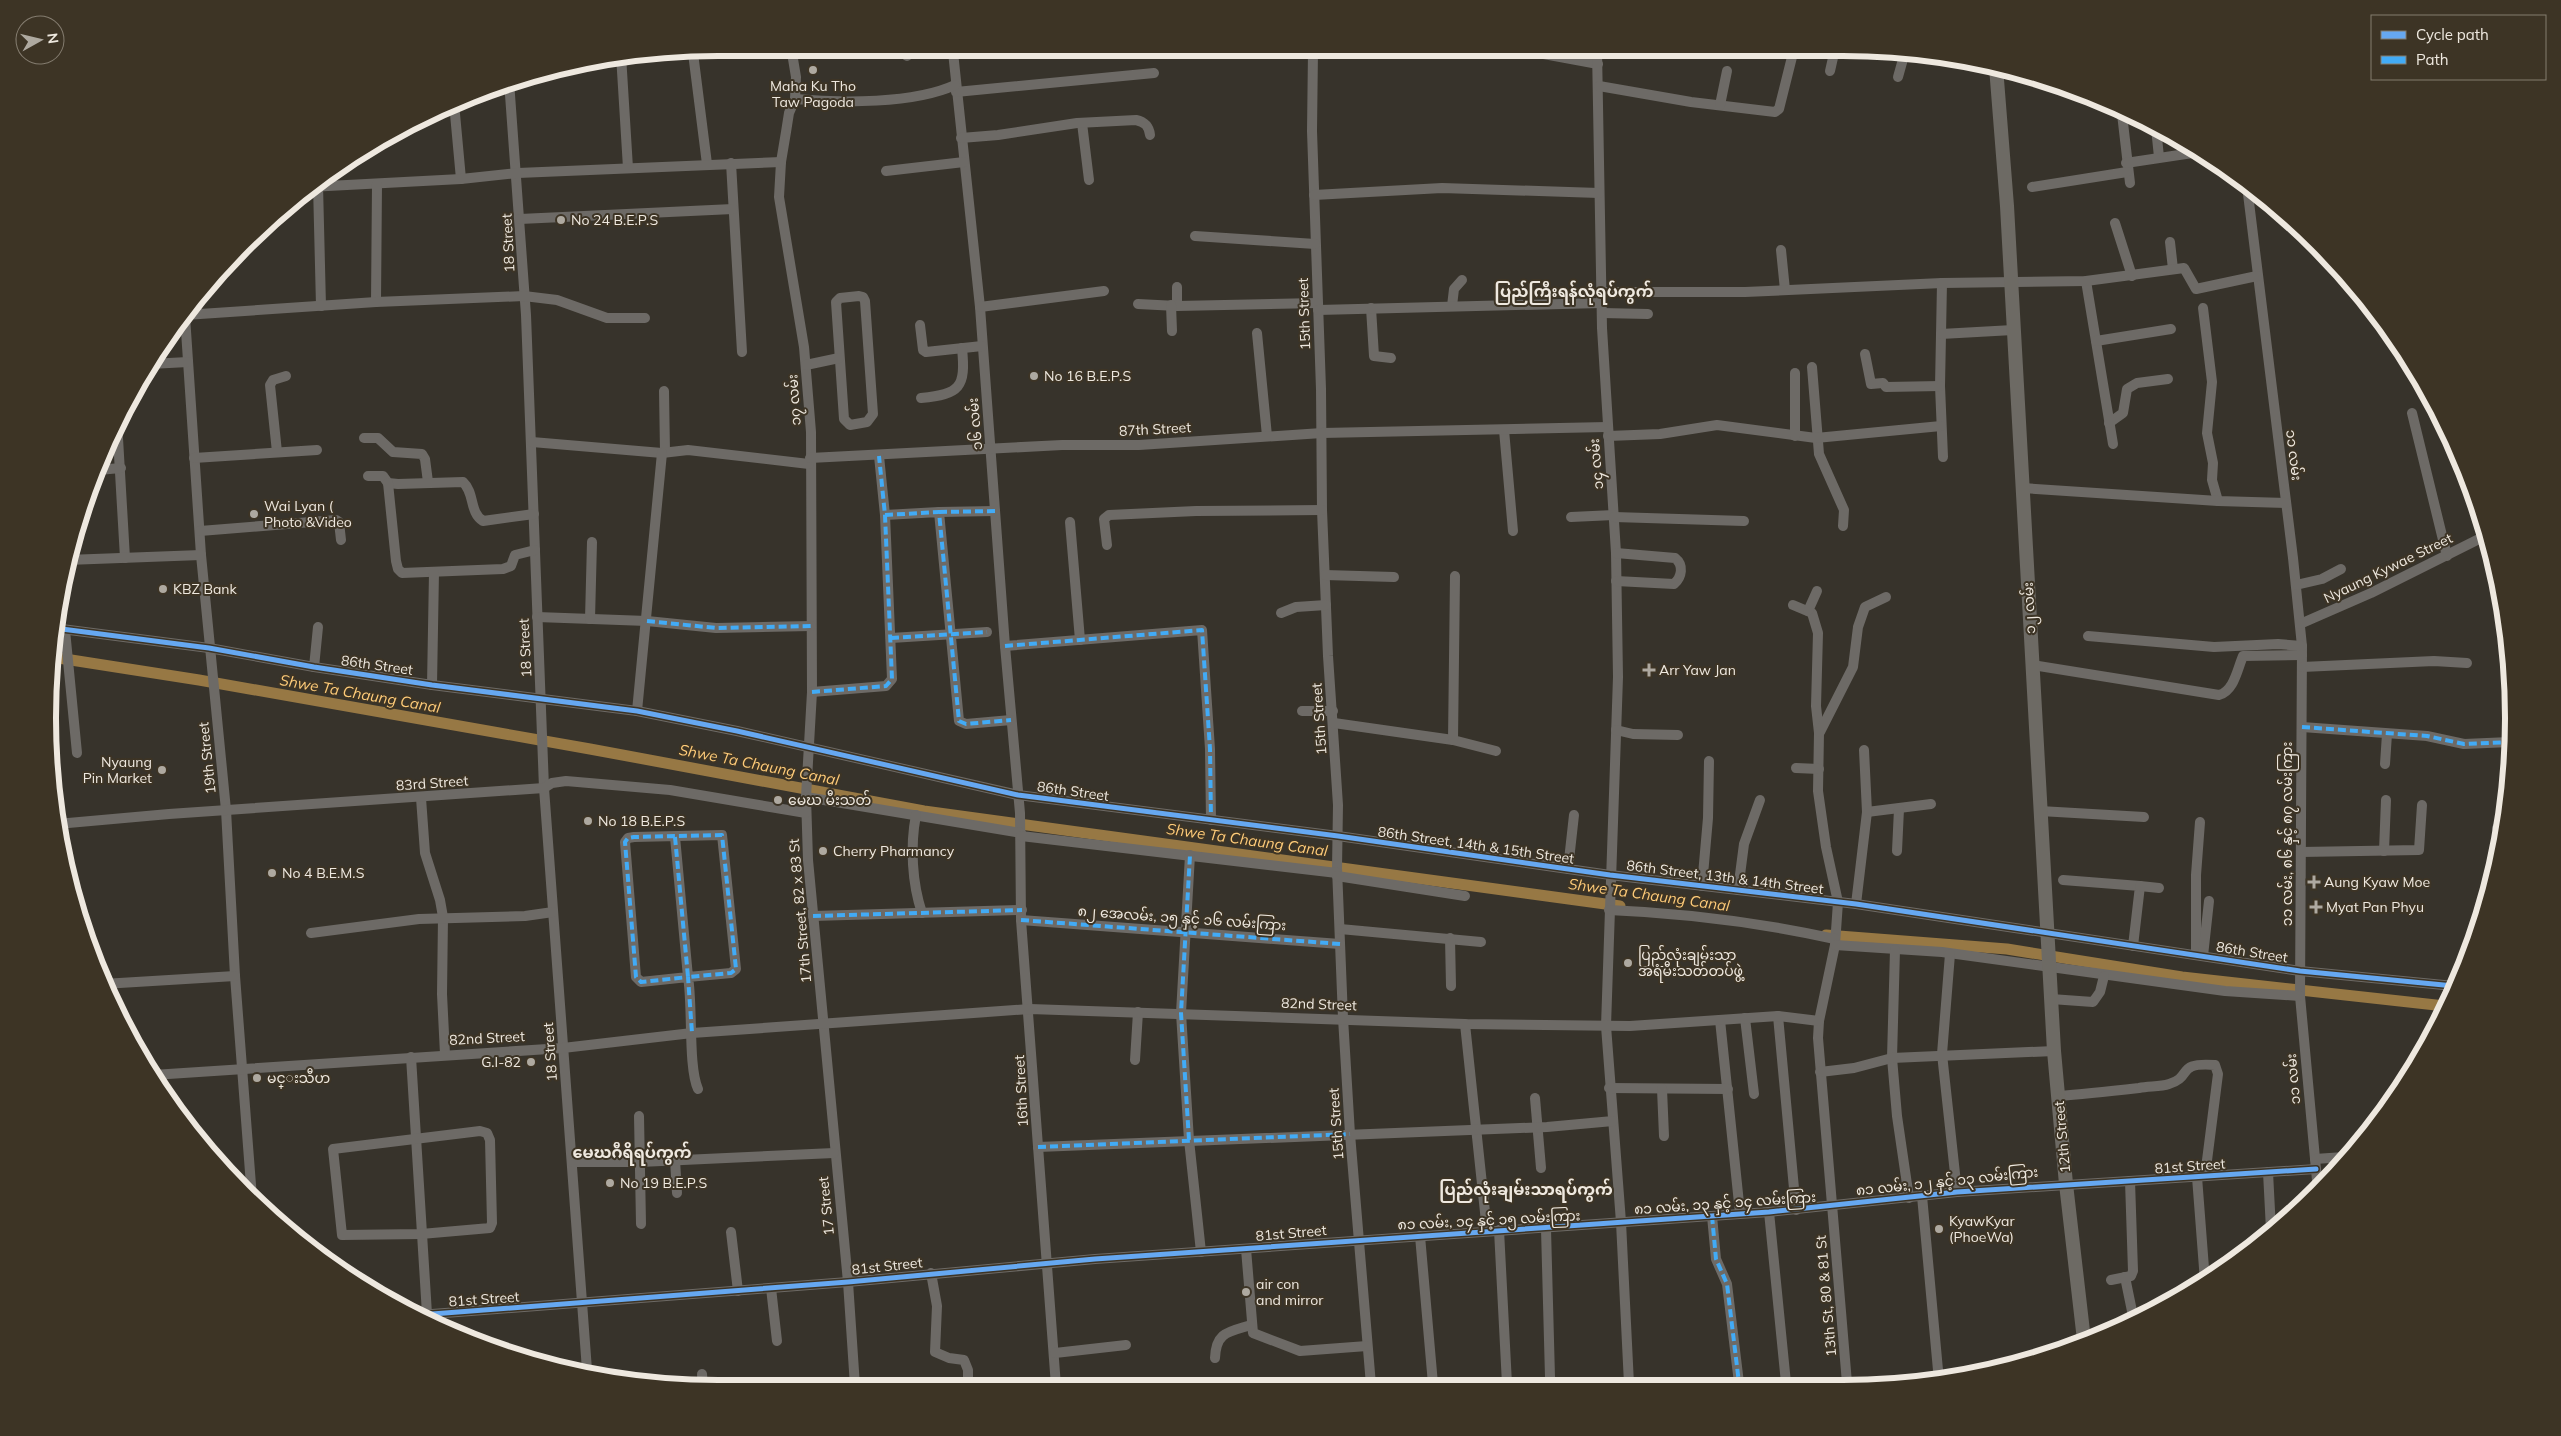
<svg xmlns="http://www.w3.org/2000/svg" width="2561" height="1436" font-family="Mulish,'Noto Sans Myanmar',sans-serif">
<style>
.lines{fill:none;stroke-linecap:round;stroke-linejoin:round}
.canal{stroke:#977844;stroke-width:11}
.minor{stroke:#6d6a66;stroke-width:10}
.major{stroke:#6d6a64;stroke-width:14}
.quiet{stroke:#42abf6;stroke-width:4;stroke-dasharray:8 4;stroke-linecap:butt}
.cycleway-casing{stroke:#3d3425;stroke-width:8}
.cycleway{stroke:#66a8f1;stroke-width:5}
.poi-dot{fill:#aea9a0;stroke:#3d3425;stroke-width:2}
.labels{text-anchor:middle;stroke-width:4;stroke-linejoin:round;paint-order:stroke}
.poi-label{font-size:14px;fill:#eee8df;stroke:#3d3425;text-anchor:start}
.street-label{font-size:14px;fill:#eee8df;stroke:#3d3425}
.water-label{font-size:15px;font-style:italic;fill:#fecb79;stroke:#3d3425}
.quarter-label{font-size:16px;font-weight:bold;fill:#eee8df;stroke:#3d3425}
.rim{fill:none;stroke:#eee8df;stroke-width:6}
</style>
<rect width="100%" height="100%" fill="#37332b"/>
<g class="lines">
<g class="canal">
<path d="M52 657 199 680 590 749 924 811 1620 906"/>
<path d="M1826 935 2007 949 2182 977 2445 1006"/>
</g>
<g class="minor">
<path d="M1522 50 1598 64"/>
<path d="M1597 50 1602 328 1616 553 1618 677 1606 1026 1621 1222 1629 1384"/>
<path d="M1313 51 1312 131 1321 389 1322 510 1328 656 1338 805 1337 868 1343 1018 1350 1134 1371 1385"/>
<path d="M907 52V56"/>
<path d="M953 52 980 307 1005 646 1020 813 1021 920 1056 1386"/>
<path d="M1313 52 1329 51"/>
<path d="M693 53 707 164"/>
<path d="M792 53 796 77 795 99 789 113 786 132 781 162 779 197 804 347 811 432 812 692 806 797 808 860 848 1282 855 1386"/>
<path d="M621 55 628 168"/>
<path d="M1830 71 1835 49"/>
<path d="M1898 77 1905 52"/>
<path d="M509 81 526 315 544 788 587 1370"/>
<path d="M1599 86 1691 102 1775 112 1779 109 1794 49"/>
<path d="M956 92 1154 73"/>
<path d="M795 99C840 103 914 104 955 85"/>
<path d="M454 103 461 179"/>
<path d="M1720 105 1727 71"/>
<path d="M2122 114 2130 183"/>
<path d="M1082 123 1089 180"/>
<path d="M2156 128 2159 157"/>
<path d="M961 138 998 135 1077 123 1136 120C1145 122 1149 126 1150 135"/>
<path d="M731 163 742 352"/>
<path d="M2126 163 2199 152"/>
<path d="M886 171 964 162"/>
<path d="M318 185 321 306"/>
<path d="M2247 186 2293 558 2302 646 2300 996 2318 1191"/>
<path d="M309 187 461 179 518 173 781 162"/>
<path d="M2032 187 2127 172"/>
<path d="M1314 195 1442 188 1599 193"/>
<path d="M520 219 733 209"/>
<path d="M2115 223 2132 276"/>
<path d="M1195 236 1315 244"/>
<path d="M2170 242 2173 269"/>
<path d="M1781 250 1785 290"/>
<path d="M2086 281 2113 444"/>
<path d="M1942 283 1940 386 1943 457"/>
<path d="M1177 287V306"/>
<path d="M1601 292H1745L1942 283 2086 281 2184 268 2196 289 2257 276"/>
<path d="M859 296 863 297 865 301 873 414 867 422 850 425 844 419 836 302 840 298Z"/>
<path d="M376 302 377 184"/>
<path d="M1138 304 1177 306 1317 303"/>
<path d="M1171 305 1172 331"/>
<path d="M1452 306 1454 289 1462 280"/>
<path d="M980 307 1104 291"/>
<path d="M1371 308 1374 356 1391 358"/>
<path d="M2203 308 2212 382 2207 433 2213 463 2212 480 2218 501"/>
<path d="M1318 310 1601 303"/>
<path d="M1602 313 1648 314"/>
<path d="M185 315 376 302 524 296 557 300 607 318H645"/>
<path d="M185 316 201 555 226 810 235 976 252 1198"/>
<path d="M920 325 923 350 926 352 982 346"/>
<path d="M1257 333 1267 436"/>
<path d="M1941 334 2013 330"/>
<path d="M2096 341 2171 329"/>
<path d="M1865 354 1871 384 1883 383 1886 387 1940 386"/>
<path d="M150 364 188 362"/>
<path d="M806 365 839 358"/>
<path d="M1812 367 1819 454 1844 510 1843 526"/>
<path d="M664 391 665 452"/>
<path d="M921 398C960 394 966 388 962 348"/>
<path d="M2412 413 2447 556"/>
<path d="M117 421 125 558"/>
<path d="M2109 423 2123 413 2127 389 2137 383 2168 379"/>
<path d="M1504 430 1513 531"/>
<path d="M1608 436 1660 434 1717 425 1816 438 1941 426"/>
<path d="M1795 436V373"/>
<path d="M364 438H378L393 452 422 454 425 459 428 482"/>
<path d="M532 442 662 453 688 450 809 464"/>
<path d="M277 452 270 385 273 380 286 376"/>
<path d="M194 458 317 450"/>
<path d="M810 458 1062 445H1139L1322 433 1607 427"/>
<path d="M98 470 121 468"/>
<path d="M368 476H383L388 483 398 484 463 482C475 493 469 512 483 521L534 514"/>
<path d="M388 483 396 561 398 569 402 573 503 569 511 566 515 555 535 550"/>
<path d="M2022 488 2218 501 2286 503"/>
<path d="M939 512 995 511"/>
<path d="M885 515 939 512 959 721 966 724 1011 720"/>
<path d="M1571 517 1614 515"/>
<path d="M1614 517 1744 521"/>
<path d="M1070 522 1080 640"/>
<path d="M200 531 336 520 339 522 341 540"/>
<path d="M1107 545 1104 519 1109 515 1196 511 1322 510"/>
<path d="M1616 553 1675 558C1684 565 1682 577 1674 584L1616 581"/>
<path d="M67 560 201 555"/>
<path d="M1325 575 1394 577"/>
<path d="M2296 585 2322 579 2341 569"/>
<path d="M1793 605 1812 613 1818 633 1816 706 1819 733 1818 791 1826 847 1838 902 1835 945 1819 1021 1818 1038 1847 1383"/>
<path d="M1808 611 1817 591"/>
<path d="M1281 613 1296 607 1326 605"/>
<path d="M537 617 647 621 716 628 811 626"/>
<path d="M590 619 592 542"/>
<path d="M2300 624 2371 593 2487 535"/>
<path d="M54 628 209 648 314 667 432 685 637 711 737 731 1018 795 1338 836 1610 875 1856 904 2300 971 2454 986"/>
<path d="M65 630 77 753"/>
<path d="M2088 636 2214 647 2278 644 2302 646"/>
<path d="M891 638 987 632"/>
<path d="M1005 646 1202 630 1210 749 1211 820"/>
<path d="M2032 665 2219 695C2234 691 2237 670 2243 656L2302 655"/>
<path d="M314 667 318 627"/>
<path d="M2302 667 2434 661 2467 663"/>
<path d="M432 685 434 572"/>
<path d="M812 692 886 686 892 679 885 515 879 456"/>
<path d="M637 711 662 453"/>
<path d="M1302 711H1333"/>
<path d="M1334 723 1453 740 1496 751"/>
<path d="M2302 727 2427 736 2464 744 2510 742"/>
<path d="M1616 730 1633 734 1678 735"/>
<path d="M1820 732 1853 667 1858 627 1865 607 1886 597"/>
<path d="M1453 740 1455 576"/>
<path d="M2385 764 2387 734"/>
<path d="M1796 768 1819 769"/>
<path d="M806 797 1021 833"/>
<path d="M421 798 425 853 440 900 443 917 442 994 445 1054"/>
<path d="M2040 811 2144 817"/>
<path d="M1867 812 1931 804"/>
<path d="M916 815C910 846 912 883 922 913"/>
<path d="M57 824 169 814 544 788 552 783 566 781 670 790 806 813"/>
<path d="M2497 828 2504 820"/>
<path d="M1021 836 1337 873"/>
<path d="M675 837 688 977 731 973 736 969 722 835 634 837 628 838 625 842 636 977 641 982 688 977C693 1006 688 1067 698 1089"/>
<path d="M1897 851 1899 809"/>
<path d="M2384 851 2386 800"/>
<path d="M2301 852 2419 850 2422 805"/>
<path d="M1190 855 1181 1013 1189 1140 1201 1252"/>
<path d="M1568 869 1574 815"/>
<path d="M1337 876 1465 896"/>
<path d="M2063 880 2140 886 2133 946"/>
<path d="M1702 886 1708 818 1709 761"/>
<path d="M2140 886 2159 888"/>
<path d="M1738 890 1744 844 1760 800"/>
<path d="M1856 904 1867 812 1864 750"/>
<path d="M1609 910C1684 913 1762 923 1835 939"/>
<path d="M813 916 1022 910"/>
<path d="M1021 920 1340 944"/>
<path d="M1340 929 1481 942"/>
<path d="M311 933 419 919 525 916 553 912"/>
<path d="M1450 938 1451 986"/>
<path d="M1835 945 1942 952 2225 991 2300 996"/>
<path d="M1895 950 1892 1058 1897 1116 1909 1198"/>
<path d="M1950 954 1942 1054 1957 1192"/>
<path d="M2196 955V875L2200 822"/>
<path d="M2203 956 2209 901"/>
<path d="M103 984 235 976"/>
<path d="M2051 999 2093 1002 2100 992 2104 976"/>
<path d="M1778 1016 1796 1210"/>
<path d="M1745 1018 1754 1094"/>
<path d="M1720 1020 1740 1213"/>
<path d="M1465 1024 1487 1231"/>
<path d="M411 1057 427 1314"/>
<path d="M1135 1060 1138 1012"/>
<path d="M1820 1072 1854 1068 1892 1058 2054 1051"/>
<path d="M153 1075 563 1048 692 1033 1030 1009 1465 1024 1630 1026 1778 1016 1819 1021"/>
<path d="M1609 1088 1728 1089"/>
<path d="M1662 1089 1664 1136"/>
<path d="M2058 1096C2085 1094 2112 1091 2139 1088 2149 1086 2160 1087 2169 1084 2193 1077 2175 1062 2215 1065L2218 1074 2205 1176"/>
<path d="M1535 1098 1541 1168"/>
<path d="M639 1116 641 1224"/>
<path d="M480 1131 487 1133 490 1140 492 1223 490 1228 421 1234 342 1235 333 1149Z"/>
<path d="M1038 1147 1547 1127 1613 1121"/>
<path d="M2315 1159 2344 1157"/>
<path d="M675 1160 677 1193"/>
<path d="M572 1162H640L834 1153"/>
<path d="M2268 1172 2271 1230"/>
<path d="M2197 1177 2205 1281"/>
<path d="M1922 1196 1939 1381"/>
<path d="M1769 1212 1786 1383"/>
<path d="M1712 1216 1716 1259 1727 1284 1739 1383"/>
<path d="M1546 1229 1550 1377 1548 1384"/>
<path d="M1499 1230 1507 1384"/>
<path d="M731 1232 738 1291"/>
<path d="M1420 1236 1433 1384"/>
<path d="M1246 1249 1253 1333 1300 1351 1367 1346"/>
<path d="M931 1273 937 1306 935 1352 949 1358 964 1360 968 1370V1386"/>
<path d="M2125 1277 2133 1316"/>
<path d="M2111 1280 2131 1276 2133 1271 2130 1181"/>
<path d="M771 1288 777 1341"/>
<path d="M419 1315 848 1282 1095 1259 1769 1212 1957 1192 2316 1169"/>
<path d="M1055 1353 1126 1345"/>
<path d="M1215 1358C1216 1332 1228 1332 1251 1325"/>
<path d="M702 1374 703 1387"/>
</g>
<path class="major" d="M1996 67 2007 206 2054 1051 2066 1184 2084 1340"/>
<g class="quiet">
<path d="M939 512 995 511"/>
<path d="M885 515 939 512 959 721 966 724 1011 720"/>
<path d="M647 621 716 628 811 626"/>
<path d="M891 638 987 632"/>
<path d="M1005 646 1202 630 1210 749 1211 820"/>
<path d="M812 692 886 686 892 679 885 515 879 456"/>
<path d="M2302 727 2427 736 2464 744 2510 742"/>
<path d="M675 837 688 977 731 973 736 969 722 835 634 837 628 838 625 842 636 977 641 982 688 977 692 1033"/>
<path d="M813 916 1022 910"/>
<path d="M1021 920 1340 944"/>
<path d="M1189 1140 1181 1013 1190 855"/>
<path d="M1038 1147 1350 1134"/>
<path d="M1712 1216 1716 1259 1727 1284 1739 1383"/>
</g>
<g class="cycleway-casing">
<g id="cycleway">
<path d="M54 628 209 648 314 667 432 685 637 711 737 731 1018 795 1338 836 1610 875 1856 904 2300 971 2454 986"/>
<path d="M419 1315 848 1282 1095 1259 1769 1212 1957 1192 2316 1169"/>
</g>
</g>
<use href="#cycleway" class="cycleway"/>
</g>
<g class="poi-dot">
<circle cx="813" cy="70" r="5"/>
<circle cx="561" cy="220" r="5"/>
<circle cx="1034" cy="376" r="5"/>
<circle cx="254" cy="514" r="5"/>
<circle cx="163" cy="589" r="5"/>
<path d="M1646.5 662.5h5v5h5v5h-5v5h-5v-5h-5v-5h5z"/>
<circle cx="162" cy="770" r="5"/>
<circle cx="778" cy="800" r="5"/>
<circle cx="588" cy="821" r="5"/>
<circle cx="823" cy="851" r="5"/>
<circle cx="272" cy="873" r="5"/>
<path d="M2311.5 874.5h5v5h5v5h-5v5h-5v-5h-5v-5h5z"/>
<path d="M2313.5 899.5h5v5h5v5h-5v5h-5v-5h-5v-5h5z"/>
<circle cx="1628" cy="963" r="5"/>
<circle cx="531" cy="1062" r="5"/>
<circle cx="257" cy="1078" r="5"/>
<circle cx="610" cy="1183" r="5"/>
<circle cx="1939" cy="1229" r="5"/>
<circle cx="1246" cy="1292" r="5"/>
</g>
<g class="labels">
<g class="poi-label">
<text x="813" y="91" text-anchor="middle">Maha Ku Tho<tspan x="813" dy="16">Taw Pagoda</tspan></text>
<text x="571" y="225">No 24 B.E.P.S</text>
<text x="1044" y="381">No 16 B.E.P.S</text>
<text x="264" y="511">Wai Lyan (<tspan x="264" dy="16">Photo &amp;Video</tspan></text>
<text x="173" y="594">KBZ Bank</text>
<text x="1659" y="675">Arr Yaw Jan</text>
<text x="152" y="767" text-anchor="end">Nyaung<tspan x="152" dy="16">Pin Market</tspan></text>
<text x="788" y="805">မေဃ မီးသတ်</text>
<text x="598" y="826">No 18 B.E.P.S</text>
<text x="833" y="856">Cherry Pharmancy</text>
<text x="282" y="878">No 4 B.E.M.S</text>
<text x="2324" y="887">Aung Kyaw Moe</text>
<text x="2326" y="912">Myat Pan Phyu</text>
<text x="1638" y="960">ပြည်လုံးချမ်းသာ<tspan x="1638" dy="16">အရံမီးသတ်တပ်ဖွဲ့</tspan></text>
<text x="521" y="1067" text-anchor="end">G.I-82</text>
<text x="267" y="1083">မင္းသီဟ</text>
<text x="620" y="1188">No 19 B.E.P.S</text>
<text x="1949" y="1226">KyawKyar<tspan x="1949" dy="16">(PhoeWa)</tspan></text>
<text x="1256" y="1289">air con<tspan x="1256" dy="16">and mirror</tspan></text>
</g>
<g class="street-label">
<text transform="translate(508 243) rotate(-93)" y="5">18 Street</text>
<text transform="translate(1304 314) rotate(-92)" y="5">15th Street</text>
<text transform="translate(794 400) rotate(-94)" y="5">၁၇ လမ်း</text>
<text transform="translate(975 424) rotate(-95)" y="5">၁၆ လမ်း</text>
<text transform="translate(1155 429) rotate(-3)" y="5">87th Street</text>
<text transform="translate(2294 455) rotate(83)" y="5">၁၁ လမ်း</text>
<text transform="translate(1596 464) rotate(-95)" y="5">၁၄ လမ်း</text>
<text transform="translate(2388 568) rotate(-26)" y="5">Nyaung Kywae Street</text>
<text transform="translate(2029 608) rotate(-93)" y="5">၁၂ လမ်း</text>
<text transform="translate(525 648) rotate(-93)" y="5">18 Street</text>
<text transform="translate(377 665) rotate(8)" y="5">86th Street</text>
<text transform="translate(1319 719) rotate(-94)" y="5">15th Street</text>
<text transform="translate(207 758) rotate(-96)" y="5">19th Street</text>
<text transform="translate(432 783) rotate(-4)" y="5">83rd Street</text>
<text transform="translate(1073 791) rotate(8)" y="5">86th Street</text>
<text transform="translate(2287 834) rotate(-90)" y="5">၁၁ လမ်း, ၈၆ နှင့် ၈၇ လမ်းကြား</text>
<text transform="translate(1476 845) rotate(8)" y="5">86th Street, 14th &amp; 15th Street</text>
<text transform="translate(1725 877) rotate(7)" y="5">86th Street, 13th &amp; 14th Street</text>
<text transform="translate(800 911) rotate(-95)" y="5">17th Street, 82 x 83 St</text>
<text transform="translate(1182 918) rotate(4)" y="5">၈၂ အေလမ်း, ၁၅ နှင့် ၁၆ လမ်းကြား</text>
<text transform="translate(2252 952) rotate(9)" y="5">86th Street</text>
<text transform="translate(1319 1004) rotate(2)" y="5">82nd Street</text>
<text transform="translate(487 1038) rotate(-3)" y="5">82nd Street</text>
<text transform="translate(550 1052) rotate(-94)" y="5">18 Street</text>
<text transform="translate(2293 1079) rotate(-95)" y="5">၁၁ လမ်း</text>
<text transform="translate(1021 1091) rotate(-93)" y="5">16th Street</text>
<text transform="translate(1336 1124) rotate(-94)" y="5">15th Street</text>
<text transform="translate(2062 1137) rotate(-95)" y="5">12th Street</text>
<text transform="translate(2190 1166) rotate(-4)" y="5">81st Street</text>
<text transform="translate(1947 1181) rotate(-6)" y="5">၈၁ လမ်း, ၁၂ နှင့် ၁၃ လမ်းကြား</text>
<text transform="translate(1725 1203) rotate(-4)" y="5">၈၁ လမ်း, ၁၃ နှင့် ၁၄ လမ်းကြား</text>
<text transform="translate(826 1206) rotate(-96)" y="5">17 Street</text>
<text transform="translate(1489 1220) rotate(-3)" y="5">၈၁ လမ်း, ၁၄ နှင့် ၁၅ လမ်းကြား</text>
<text transform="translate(1291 1233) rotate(-5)" y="5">81st Street</text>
<text transform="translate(887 1266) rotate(-6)" y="5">81st Street</text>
<text transform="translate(1826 1296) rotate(-95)" y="5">13th St, 80 &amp; 81 St</text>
<text transform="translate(484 1299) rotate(-4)" y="5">81st Street</text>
</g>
<g class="water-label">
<text transform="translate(360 694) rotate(10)" y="5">Shwe Ta Chaung Canal</text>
<text transform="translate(759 765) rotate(11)" y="5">Shwe Ta Chaung Canal</text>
<text transform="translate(1247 840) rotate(8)" y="5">Shwe Ta Chaung Canal</text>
<text transform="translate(1649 895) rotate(8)" y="5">Shwe Ta Chaung Canal</text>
</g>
<g class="quarter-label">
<text x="1574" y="297">ပြည်ကြီးရန်လုံရပ်ကွက်</text>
<text x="632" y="1158">မေဃဂီရိရပ်ကွက်</text>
<text x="1526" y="1195">ပြည်လုံးချမ်းသာရပ်ကွက်</text>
</g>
</g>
<path d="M0 0H2561V1436H0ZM718 56H1843A662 662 0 0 1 2505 718V718A662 662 0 0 1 1843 1380H718A662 662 0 0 1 56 718V718A662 662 0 0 1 718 56Z" fill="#3d3425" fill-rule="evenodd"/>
<path class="rim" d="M718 56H1843A662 662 0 0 1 2505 718V718A662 662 0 0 1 1843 1380H718A662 662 0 0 1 56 718V718A662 662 0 0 1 718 56Z"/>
<rect x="2371" y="15" width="175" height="65" fill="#3d3425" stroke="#847c6f"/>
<rect x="2381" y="31" width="25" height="8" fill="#66a8f1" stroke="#847c6f"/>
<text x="2416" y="40" font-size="15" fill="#eee8df">Cycle path</text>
<rect x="2381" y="56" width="25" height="8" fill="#42abf6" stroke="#847c6f"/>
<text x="2416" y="65" font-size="15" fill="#eee8df">Path</text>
<g transform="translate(40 40) rotate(82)"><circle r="24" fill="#3d3425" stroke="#847c6f"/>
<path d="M0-4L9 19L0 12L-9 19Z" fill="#aea9a0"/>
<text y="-8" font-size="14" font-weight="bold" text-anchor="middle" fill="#eee8df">N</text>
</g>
</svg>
